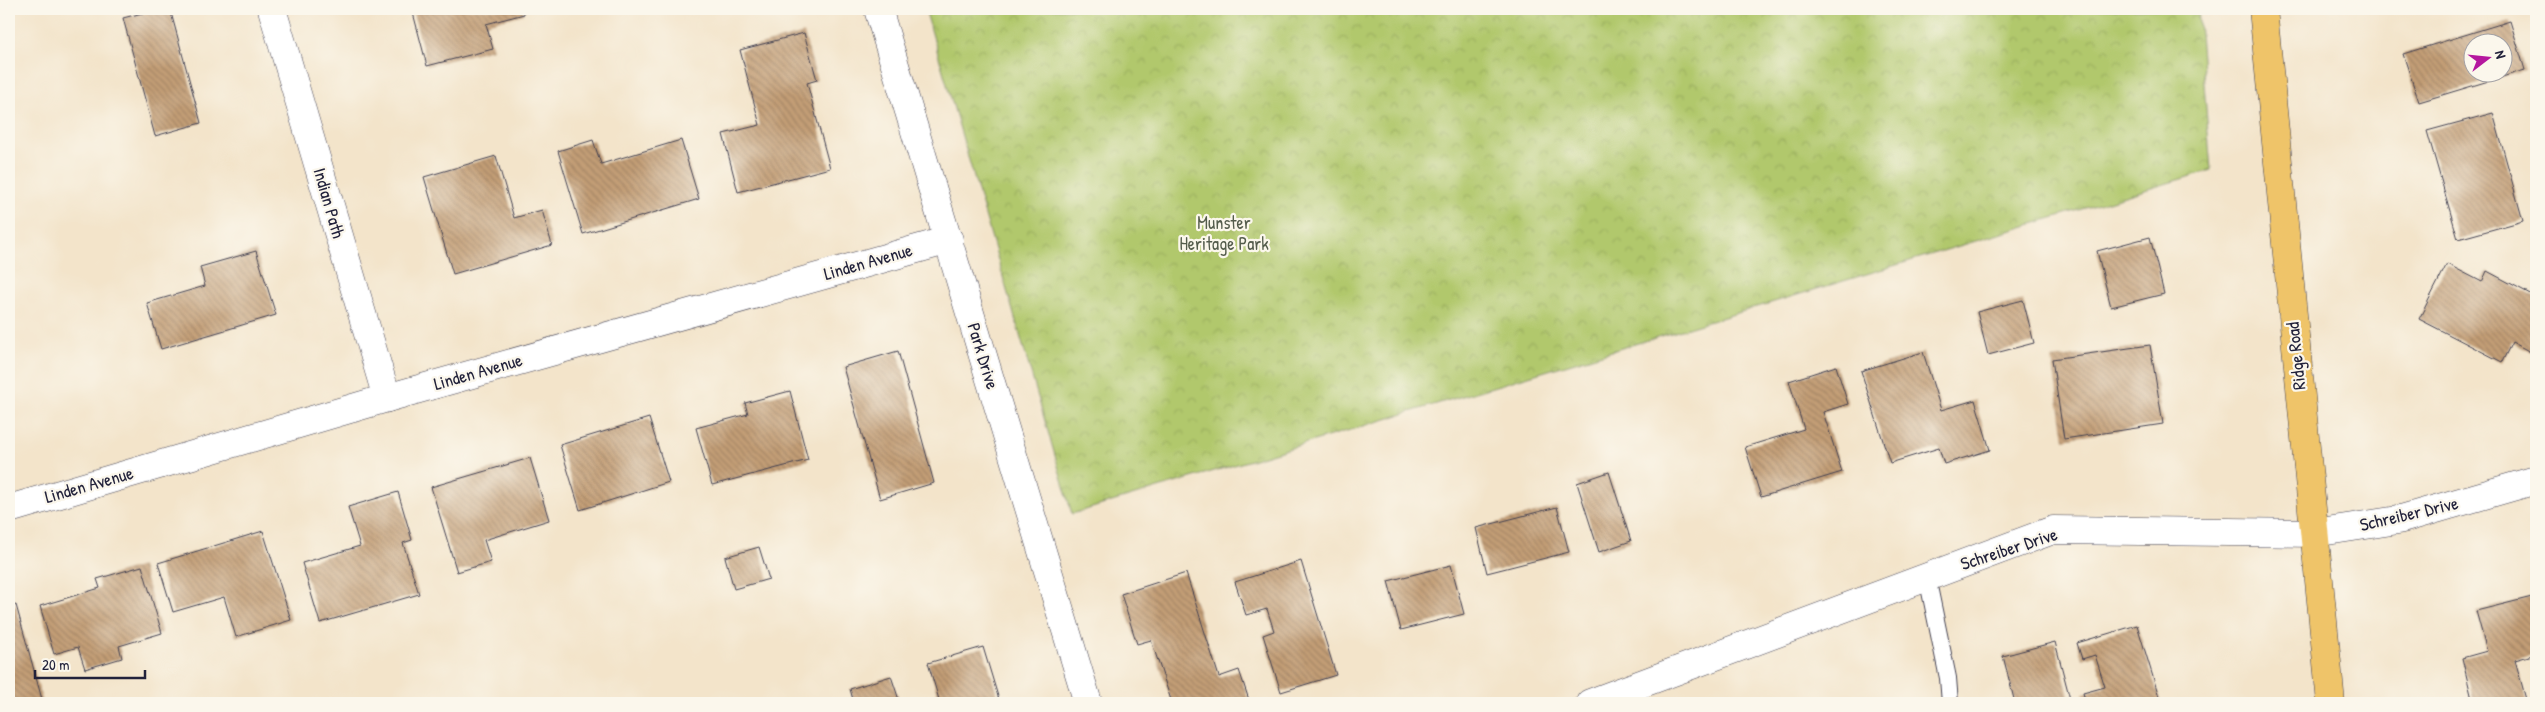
<svg xmlns="http://www.w3.org/2000/svg" width="2545" height="712" font-family="'Patrick Hand',sans-serif">
<style>
.park{fill:url(#park-crowns);stroke:#6a7554}
.building{fill:url(#building-back-hatch);fill-rule:evenodd}
.lines{fill:none;stroke-linecap:round;stroke-linejoin:round}
.service-casing{stroke:#413f50;stroke-width:18}
.minor-casing{stroke:#413f50;stroke-width:29}
.primary-casing{stroke:#413f50;stroke-width:29}
.service{stroke:#fff;stroke-width:16}
.minor{stroke:#fff;stroke-width:28}
.primary{stroke:#efc469;stroke-width:28}
.labels{text-anchor:middle;stroke-width:4.5;stroke-linejoin:round;paint-order:stroke}
.street-label{font-size:18px;fill:#22223b;stroke:#fbf7ec}
.park-label{font-size:18px;fill:#545c4c;stroke:#fbf7ec}
</style>
<defs>
<pattern id="park-crowns" width="20" height="18" patternUnits="userSpaceOnUse" patternTransform="scale(1.25)"><rect width="20" height="18" fill="#b1c86c"/><path d="M2 6a3 3 0 1 1 6 0M12 15a3 3 0 1 1 6 0" fill="none" stroke="#98ac5e"/></pattern>
<pattern id="building-back-hatch" width="6" height="6" patternUnits="userSpaceOnUse" patternTransform="scale(1.25)"><rect width="6" height="6" fill="#c39e76"/><path d="M-1 5l2 2M0 0l6 6M5-1l2 2" fill="none" stroke="#9e8062"/></pattern>
</defs>
<rect width="100%" height="100%" fill="#fbf7ec"/>
<filter id="ink" filterUnits="userSpaceOnUse"><feTurbulence type="fractalNoise" baseFrequency=".02" numOctaves="2"/><feDisplacementMap in="SourceGraphic" scale="10" xChannelSelector="R" yChannelSelector="G"/><feConvolveMatrix kernelMatrix="1 2 1 2 8 2 1 2 1" color-interpolation-filters="sRGB"/></filter>
<filter id="wash" filterUnits="userSpaceOnUse"><feTurbulence type="fractalNoise" baseFrequency=".0096" numOctaves="4" result="noise"/><feDisplacementMap in="SourceGraphic" scale="20" xChannelSelector="R" yChannelSelector="G"/><feGaussianBlur stdDeviation="1.12" result="paint"/><feColorMatrix in="noise" values="0 0 0 0 0 0 0 0 0 0 0 0 0 0 0 0 0 1.4 0 .05"/><feComposite in="paint" operator="in"/></filter>
<g filter="url(#wash)">
<rect width="100%" height="100%" fill="#f3e4ca"/>
<path class="park" d="M925 9H2198L2211 170 1072 514Z"/>
<g id="blocks">
<g class="building">
<path d="M158 9H170L201 123 155 136 123 18Z"/>
<path d="M412 9H523L524 14 486 24 493 49 427 66Z"/>
<path d="M2510 21 2525 70 2419 102 2403 54ZM2472 42H2502V72H2472Z"/>
<path d="M804 33 817 80 807 83 830 168 738 192 723 134 760 125 740 50Z"/>
<path d="M2493 113 2523 221 2458 239 2427 131Z"/>
<path d="M593 140 601 164 681 140 699 199 583 234 558 151Z"/>
<path d="M496 156 514 218 542 210 552 245 453 274 424 177Z"/>
<path d="M2150 237 2164 294 2111 307 2097 251Z"/>
<path d="M256 251 276 315 161 349 147 303 205 286 200 267Z"/>
<path d="M2447 264 2482 282 2487 271 2536 297V355L2512 342 2502 362 2419 319Z"/>
<path d="M2023 300 2034 343 1988 355 1977 312Z"/>
<path d="M2150 345 2163 424 2064 439 2052 359Z"/>
<path d="M898 351 934 483 880 499 843 367Z"/>
<path d="M1923 352 1941 410 1975 400 1990 450 1944 464 1939 448 1890 463 1861 371Z"/>
<path d="M1836 366 1848 404 1823 412 1842 472 1761 497 1745 447 1804 429 1789 381Z"/>
<path d="M790 391 808 460 712 485 696 428 748 414 745 403Z"/>
<path d="M649 418 669 482 580 510 560 445Z"/>
<path d="M530 458 549 520 484 540 491 562 457 572 431 487Z"/>
<path d="M1609 472 1631 541 1599 552 1577 483Z"/>
<path d="M398 492 412 540 403 543 419 594 320 623 302 563 360 546 348 507Z"/>
<path d="M1557 507 1569 552 1487 573 1476 528Z"/>
<path d="M263 531 291 620 236 637 224 597 173 612 158 563Z"/>
<path d="M759 547 769 579 734 589 725 557Z"/>
<path d="M1301 561 1336 675 1281 692 1263 635 1274 631 1267 609 1246 615 1235 582Z"/>
<path d="M1451 565 1464 614 1401 630 1388 581Z"/>
<path d="M142 566 162 633 119 646 122 658 85 669 78 647 54 654 40 606 100 588 97 579Z"/>
<path d="M1186 573 1219 677 1239 670 1250 703H1172L1151 640 1137 644 1121 594Z"/>
<path d="M2536 596V654L2515 660 2527 703H2473L2462 658 2487 651 2476 611Z"/>
<path d="M16 605 43 703H9V607Z"/>
<path d="M2137 625 2161 703H2086L2083 693 2105 687 2095 655 2082 659 2077 643Z"/>
<path d="M2055 642 2071 703H2015L2003 656Z"/>
<path d="M983 647 1000 703H940L928 663Z"/>
<path d="M891 676 900 703H854L850 689Z"/>
</g>
</g>
</g>
<g filter="url(#ink)">
<use href="#blocks" fill-opacity="0" stroke="#413f50" stroke-width="1"/>
<g class="lines">
<g class="service-casing">
<path id="service" d="M1927 577 1948 678 1950 703"/>
</g>
<g class="minor-casing">
<g id="minor">
<path d="M272 9 387 398"/>
<path d="M878 9 1088 703"/>
<path d="M9 509 387 398 949 240"/>
<path d="M1590 703 2053 530 2314 533 2398 520 2536 480"/>
</g>
</g>
<g class="primary-casing">
<path id="primary" d="M2263 9 2331 703"/>
</g>
<use href="#service" class="service"/>
<use href="#minor" class="minor"/>
<use href="#primary" class="primary"/>
</g>
</g>
<g class="labels">
<g class="street-label">
<text transform="translate(329 203) rotate(74)" y="6">Indian Path</text>
<text transform="translate(868 262) rotate(-16)" y="6">Linden Avenue</text>
<text transform="translate(983 356) rotate(73)" y="6">Park Drive</text>
<text transform="translate(2296 356) rotate(-96)" y="6">Ridge Road</text>
<text transform="translate(478 372) rotate(-16)" y="6">Linden Avenue</text>
<text transform="translate(89 485) rotate(-16)" y="6">Linden Avenue</text>
<text transform="translate(2409 514) rotate(-13)" y="6">Schreiber Drive</text>
<text transform="translate(2009 549) rotate(-18)" y="6">Schreiber Drive</text>
</g>
<g class="park-label">
<text x="1224" y="229">Munster<tspan x="1224" dy="21">Heritage Park</tspan></text>
</g>
</g>
<rect width="2545" height="712" fill="none" stroke="#fbf7ec" stroke-width="30"/>
<g transform="translate(2488 58) rotate(74)"><circle r="24" fill="#fbf7ec" stroke="#a4a2a5"/>
<path d="M0-4L9 19L0 12L-9 19Z" fill="#b5179e"/>
<text y="-8" font-size="14" font-weight="bold" text-anchor="middle" fill="#22223b">N</text>
</g>
<path d="M35 670v8h110v-8" fill="none" stroke="#22223b" stroke-width="2.5"/>
<text x="42" y="670" font-size="15" fill="#22223b" stroke="#fbf7ec" stroke-width="4" paint-order="stroke">20 m</text>
</svg>
